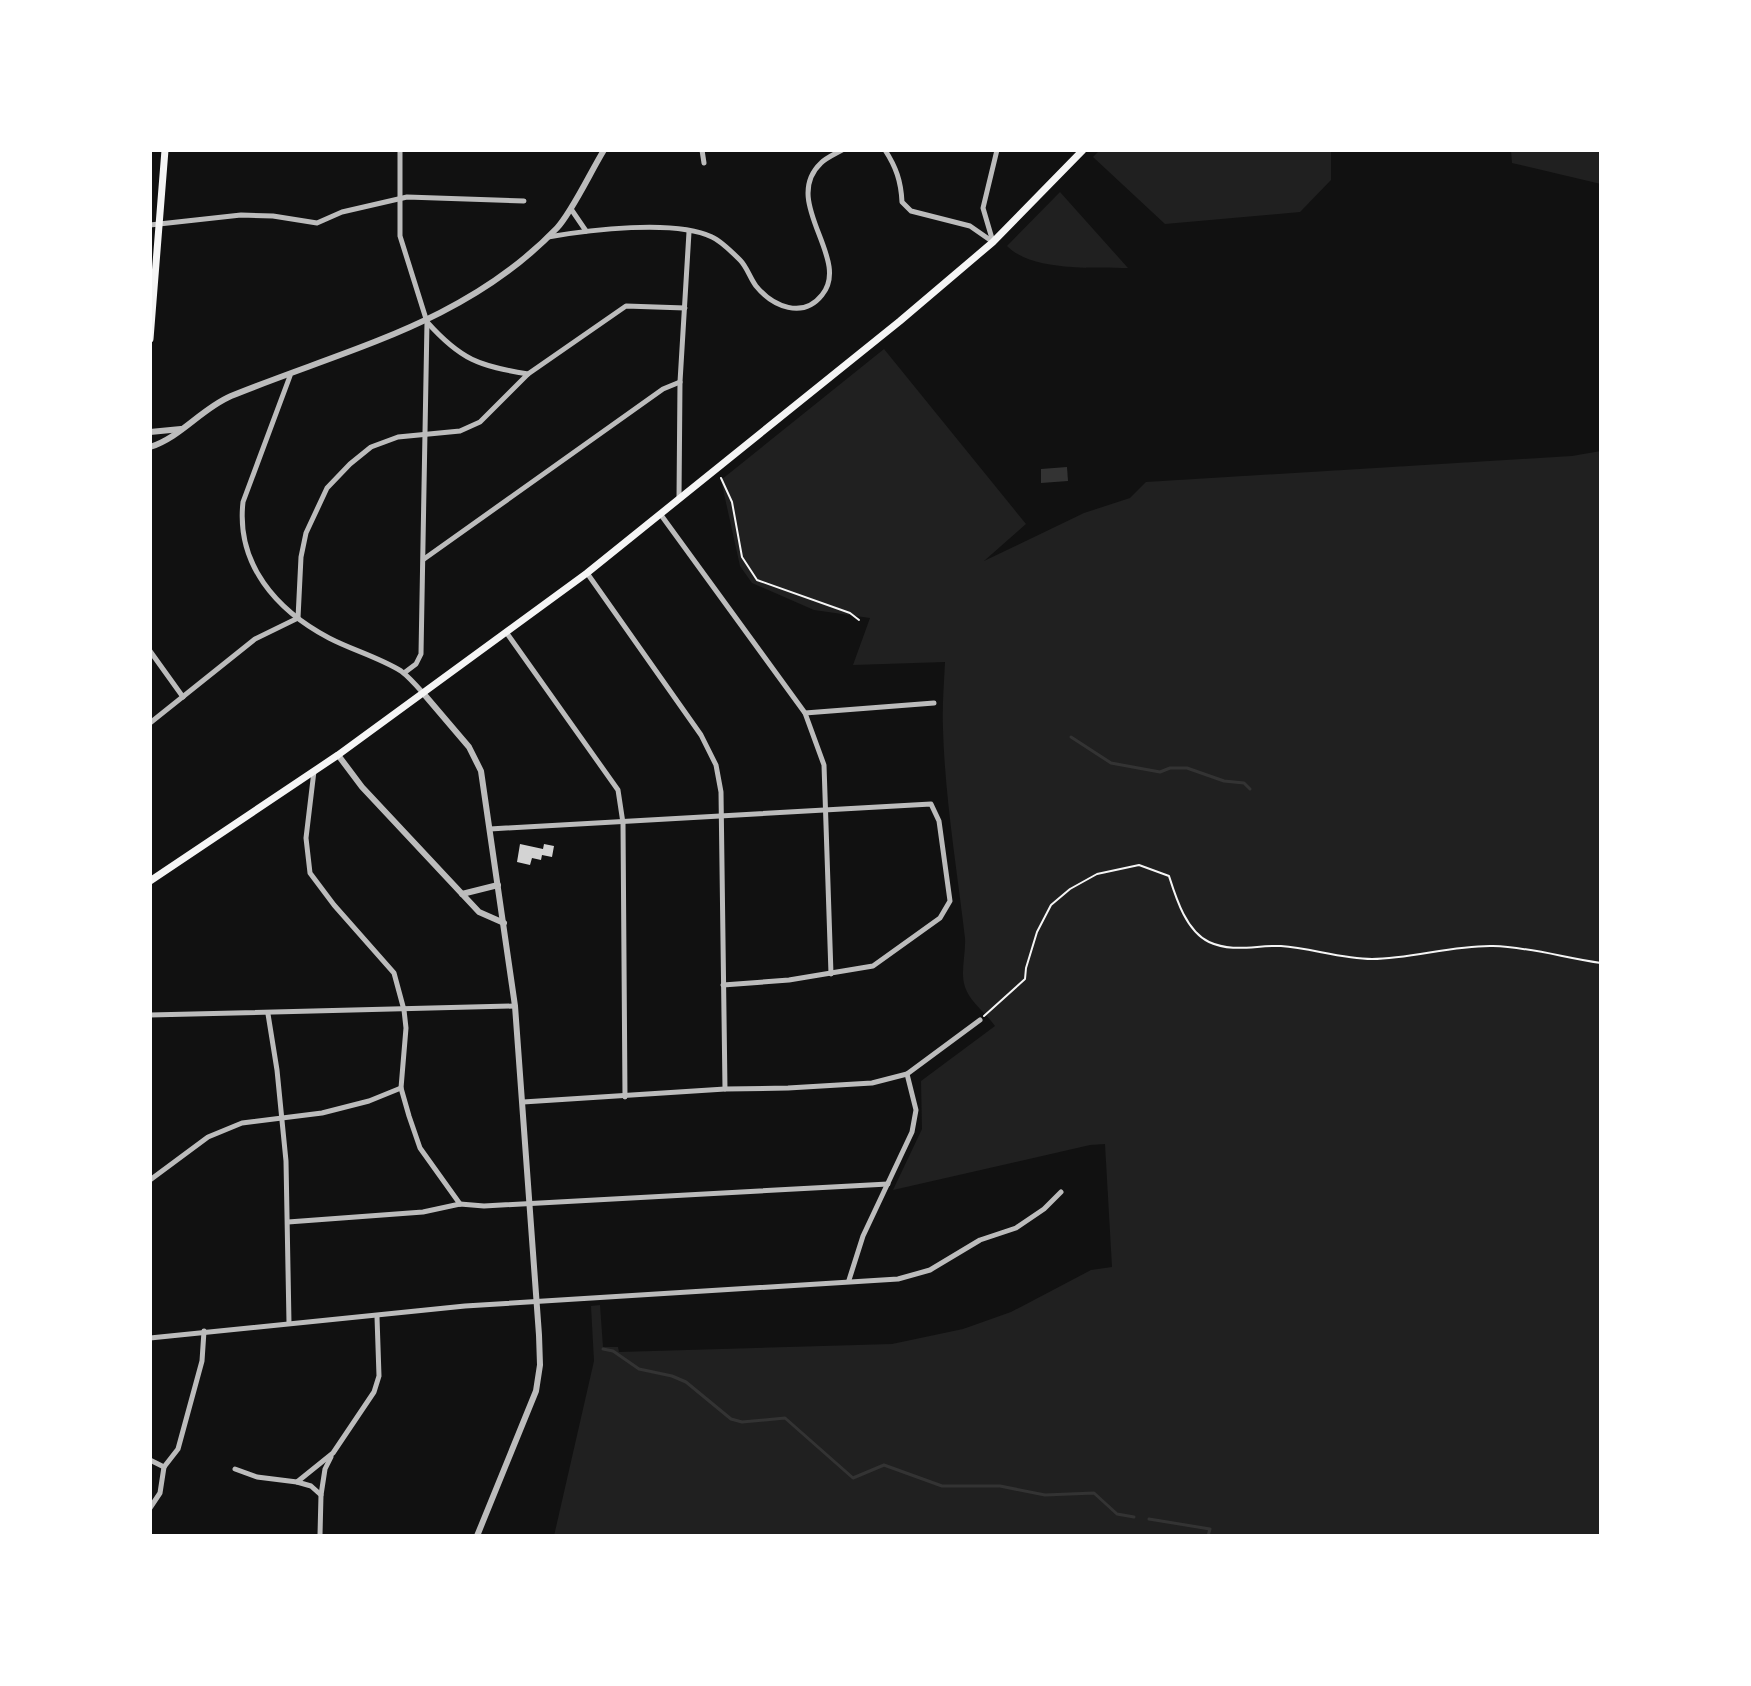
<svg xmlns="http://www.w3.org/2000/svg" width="1751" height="1686" font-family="'Titillium Web',sans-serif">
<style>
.green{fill:#202020}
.water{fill:#333}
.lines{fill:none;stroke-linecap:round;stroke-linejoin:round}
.stream{stroke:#333;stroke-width:3}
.building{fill:#d3d3d3}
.path{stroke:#f5f5f5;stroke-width:2}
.minor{stroke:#bcbcbc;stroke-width:5}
.tertiary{stroke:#bcbcbc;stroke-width:6}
.primary{stroke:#f5f5f5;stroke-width:7}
</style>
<rect width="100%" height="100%" fill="#111"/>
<g class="green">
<path d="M1100 150H1331V180L1300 212 1165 224 1093 157Z"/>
<path d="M1511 150H1601V184L1512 163Z"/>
<path d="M1060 192 1128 268C1093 267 1033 272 1007 246Z"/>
<path d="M884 349 1026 524 984 561 1084 513 1130 498 1146 482 1572 456 1601 451V1536H554L594 1361 591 1306 600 1305 603 1347H618L619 1352 892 1344 963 1329 1011 1312 1091 1270 1112 1267 1105 1144 1090 1145 893 1190 922 1129 921 1081 995 1026C986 1013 970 1002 965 987 960 972 966 954 965 938 957 869 945 799 943 729 942 707 944 684 945 662L853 665 870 618 814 610 752 583 740 566 721 480Z"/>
</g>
<path class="water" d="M1067 467 1068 481 1041 483V469Z"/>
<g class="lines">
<g class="stream">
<path d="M1071 737 1111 763 1160 772 1170 768H1187L1224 781 1244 783 1250 789"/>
<path d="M603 1349 613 1351 639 1369 672 1376 686 1382 731 1419 742 1422 785 1418 853 1478 884 1465 942 1486H1000L1045 1495 1094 1493 1117 1514 1134 1517"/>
<path d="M1149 1519 1210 1529 1208 1536"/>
</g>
</g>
<path class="building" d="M520 844 543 849 544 844 554 846 552 857 542 855 541 860 532 858 530 865 517 862Z"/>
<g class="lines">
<g class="path">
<path d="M721 478 732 502 742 557 757 580 850 613 859 620"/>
<path d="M984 1016 1025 979 1026 968 1037 932 1051 905 1070 889 1097 874 1139 865 1169 876C1176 898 1186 931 1209 942 1233 953 1256 945 1281 946 1311 948 1341 959 1372 959 1412 959 1452 945 1493 946 1530 947 1565 958 1601 963"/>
</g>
<g class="minor">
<path d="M400 150V236L427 322 421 654 416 664 404 673"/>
<path d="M702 150 704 163"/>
<path d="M885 150C896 167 901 181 902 202L911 211 970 226 993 242"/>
<path d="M571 209 586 231"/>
<path d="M150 225 241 215 273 216 317 223 342 212 407 197 524 201"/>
<path d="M548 237C588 230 675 219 712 237 721 241 732 252 740 260 747 267 750 278 756 286 773 307 803 319 822 295 852 259 780 202 821 163 826 158 835 154 842 150"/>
<path d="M993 242 983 208 997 150"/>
<path d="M427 322C461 360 479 366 528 374"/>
<path d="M290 376 243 502C236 564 276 610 329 638 352 650 378 657 401 671 409 677 416 685 423 693"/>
<path d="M679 498 680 382 689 232"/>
<path d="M661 515 805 713 824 765 831 974"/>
<path d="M424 559 663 389 680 382"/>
<path d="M587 573 701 735 716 765 721 792 725 1089"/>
<path d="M506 632 618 790 623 823 625 1097"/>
<path d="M150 651 183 697"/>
<path d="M805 713 934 703"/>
<path d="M150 723 255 639 298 618 301 557 306 533 327 488 350 464 371 447 398 437 460 431 480 422 528 374 626 306 685 308"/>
<path d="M314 771 306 838 310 873 334 905 394 973 404 1010 406 1028 401 1088 409 1116 420 1148 460 1204"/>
<path d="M490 829 931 804 939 821 950 901 940 918 873 966 789 980 723 985"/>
<path d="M268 1014 277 1070 286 1161 289 1323"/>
<path d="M150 1015 515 1006"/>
<path d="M523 1102 725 1089 788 1088 872 1083 907 1074 980 1020"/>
<path d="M150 1180 208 1137 242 1123 322 1113 369 1101 401 1088"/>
<path d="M288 1222 423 1212 460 1204 484 1206 888 1184"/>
<path d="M849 1280 863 1236 912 1132 916 1110 907 1074"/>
<path d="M150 1338 465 1306 898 1279 930 1270 980 1240 1016 1228 1044 1209 1061 1192"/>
<path d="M150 1460 164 1467"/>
<path d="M164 1467 178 1449 202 1361 204 1331"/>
<path d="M235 1469 257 1477 297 1482 333 1453 374 1392 379 1376 377 1317"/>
<path d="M297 1482 311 1486 321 1495 320 1535"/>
<path d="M321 1495 325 1469 331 1457"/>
<path d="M150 1508 160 1493 164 1467"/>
</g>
<g class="tertiary">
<path d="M150 432 181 429"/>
<path d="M150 447C181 437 201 409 231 396 349 348 466 323 557 228 572 212 591 171 604 150"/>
<path d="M423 693 469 747 481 771 515 1006 539 1335 540 1365 536 1391 477 1536"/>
<path d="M338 755 362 787 479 912 504 923"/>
<path d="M462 894 498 885"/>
</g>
<g class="primary">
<path d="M150 339 165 150"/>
<path d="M150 881 338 755 587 573 900 321 993 242 1083 150"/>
</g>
</g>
<rect width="1751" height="1686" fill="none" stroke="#ffffff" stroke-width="304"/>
</svg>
